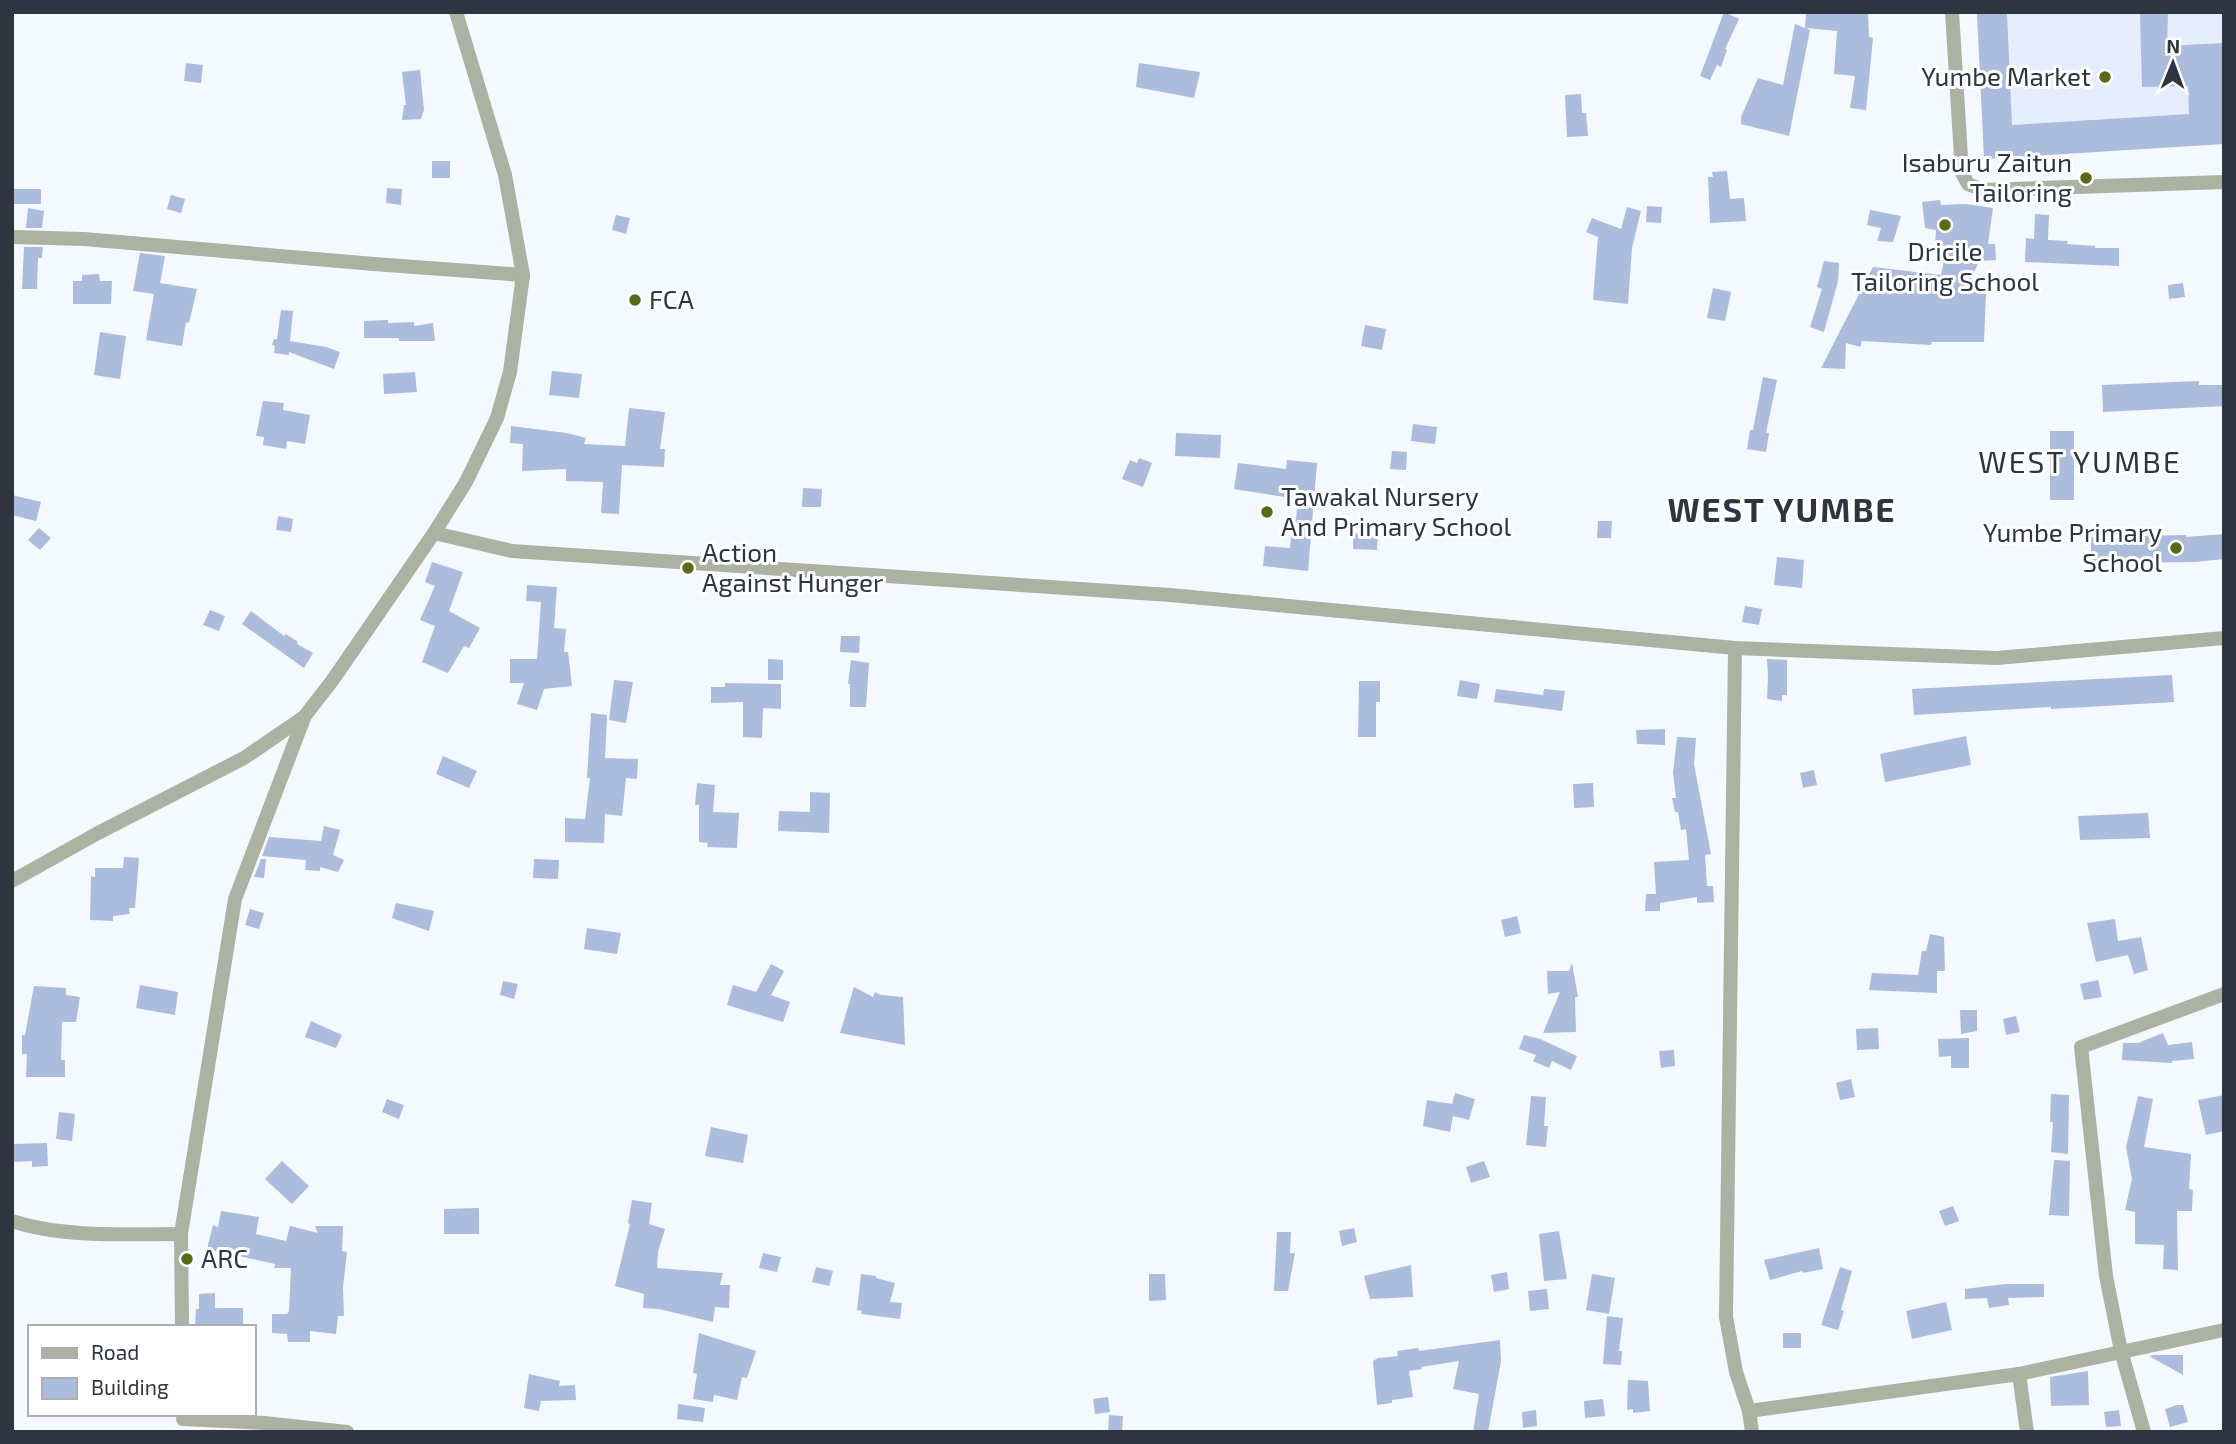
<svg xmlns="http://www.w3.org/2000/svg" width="2236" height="1444" font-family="'Exo 2',sans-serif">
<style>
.built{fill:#e5edfe}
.building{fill:#acbcdc}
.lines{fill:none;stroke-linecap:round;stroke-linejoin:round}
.minor{stroke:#acb1a1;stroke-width:14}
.poi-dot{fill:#586a15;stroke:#fff;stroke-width:2.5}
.labels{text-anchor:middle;stroke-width:6;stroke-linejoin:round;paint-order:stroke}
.poi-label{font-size:26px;fill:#2e3541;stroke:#fff;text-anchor:start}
.quarter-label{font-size:30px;letter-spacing:2px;fill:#2e3541;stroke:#fff}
.district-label{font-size:33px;font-weight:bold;letter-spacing:2px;fill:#2e3541;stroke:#fff}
</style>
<rect width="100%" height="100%" fill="#f4f8ff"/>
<path class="built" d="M1984 12H2224V141L1990 154Z"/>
<g class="building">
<path d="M1724 12 1739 19 1725 49 1727 50 1721 67 1717 65 1710 80 1700 76Z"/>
<path d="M1806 12H1868L1869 37 1873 38 1866 110 1850 108 1855 76 1834 74 1837 31 1806 28 1810 30 1789 136 1741 124V117L1758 78 1783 85 1795 24 1805 28Z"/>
<path d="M2007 13 2012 125 2189 114 2188 86 2142 87 2140 13H2168L2167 46 2224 43V144L1984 159 1977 14Z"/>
<path d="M186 63 203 65 201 83 184 81Z"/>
<path d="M1139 63 1200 72 1194 98 1136 87Z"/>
<path d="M420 70 424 110 421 119 402 120 404 105H406L402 72Z"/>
<path d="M1581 94 1582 113H1586L1588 136 1567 137 1565 95Z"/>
<rect x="432" y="161" width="18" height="17"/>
<path d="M1727 171 1730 199 1744 198 1746 221 1710 223 1708 177H1713L1712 172Z"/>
<path d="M387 188 402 189 401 205 386 203Z"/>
<rect x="12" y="189" width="29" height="15"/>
<path d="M171 195 185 199 181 213 167 209Z"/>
<path d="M1940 200 1941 205 1966 204 1993 208 1988 244H1995L1996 260 1979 261 1967 290 1986 294 1984 342H1932L1931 345 1862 341 1860 347 1846 343 1845 369 1821 368 1873 267 1941 275 1947 246 1935 245 1936 230 1925 228 1922 202Z"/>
<path d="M1647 206 1662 207 1661 223 1646 222Z"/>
<path d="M1627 207 1641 211 1632 248 1628 304 1593 300 1598 237 1586 232 1592 218 1621 229Z"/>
<path d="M28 208 44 211 42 228H26Z"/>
<path d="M1870 210 1901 216 1893 242 1877 241 1881 228 1867 225Z"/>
<path d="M2035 214 2049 215 2048 240 2068 241 2067 244 2095 246V248H2119V266L2025 262 2026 238 2034 239Z"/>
<path d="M616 215 630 218 626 234 612 230Z"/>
<path d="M24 247H43L42 258H38L37 289H22Z"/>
<path d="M140 253 165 256 160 283 197 289 189 323 186 322 182 346 146 340 154 294 133 291Z"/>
<path d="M1824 261 1839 263 1838 281 1824 332 1810 327 1822 289 1817 287Z"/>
<path d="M99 274 100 281H112L111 304H73V281H82V275Z"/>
<path d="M2183 283 2185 297 2169 299 2168 285Z"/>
<path d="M1713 288 1731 292 1725 321 1707 318Z"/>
<path d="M281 310 293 311 290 341 326 347 340 352 334 369 289 352V355L274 353 275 346 272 345 274 339H277Z"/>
<path d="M388 320V323L414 322V326L433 323 435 341H399V338H364V321Z"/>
<path d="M1365 325 1386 329 1382 350 1361 346Z"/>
<path d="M100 332 126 336 120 379 94 375Z"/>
<path d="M552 371 582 374 579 398 549 395Z"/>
<path d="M415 372 417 392 384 394 383 374Z"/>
<path d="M1763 377 1777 380 1766 433H1769L1766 452 1747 449 1750 430H1753Z"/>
<path d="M2199 381V385H2224V406L2103 412 2102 385Z"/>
<path d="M263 401 284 403 283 410 310 415 305 444 287 441 286 449 263 445 264 437 256 436Z"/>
<path d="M629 408 665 412 660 449H665L664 467 622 465 619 514 601 513 603 482 566 481V469L522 471 523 444 510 443 511 426 567 433 586 438 584 444 625 446Z"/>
<path d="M1413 424 1437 427 1435 444 1411 441Z"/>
<rect x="2050" y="431" width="24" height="69"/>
<path d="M1176 433 1221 435 1220 458 1175 456Z"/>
<path d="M1392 451 1407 452 1406 470 1390 469Z"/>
<path d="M1139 458 1152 463 1143 487 1122 479 1130 460 1137 463Z"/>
<path d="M1287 460 1317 463 1308 571 1263 566 1265 546 1290 548 1292 529 1295 530 1298 499 1234 489 1238 463 1286 469Z"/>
<path d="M803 488 822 489 821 507H802Z"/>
<path d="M12 495 41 502 36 521 12 515Z"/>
<path d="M278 516 293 519 291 532 276 530Z"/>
<path d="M1598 521H1612L1611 538H1597Z"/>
<path d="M39 528 51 538 40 550 28 540Z"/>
<path d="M1353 533 1378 534 1377 550 1353 549Z"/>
<path d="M2224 534V559L2195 562 2091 563V537L2186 535V537Z"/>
<path d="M1777 557 1804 560 1802 588 1774 585Z"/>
<path d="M432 562 463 572 449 611 480 628 469 648 464 646 448 673 422 662 435 626 420 620 435 586 425 582Z"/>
<path d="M527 585 557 587 554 628 566 629 564 652H568L572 686 544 689 537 710 517 704 524 683H510V659H537L541 602 526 601Z"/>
<path d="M1745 606 1762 609 1759 625 1742 622Z"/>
<path d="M210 610 225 616 219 631 203 625Z"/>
<path d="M251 611 284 636 286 634 298 642 297 644 313 653 304 668 242 624Z"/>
<path d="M841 636H860L859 653 840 652Z"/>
<path d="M768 659 783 660V680H768Z"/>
<path d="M1767 659 1787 660V695H1782V701L1767 699 1768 676Z"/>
<path d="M851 660 869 663 866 707H850V684H848Z"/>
<path d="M2172 675 2174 702 2051 709V707L1914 715 1912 689Z"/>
<path d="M614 680 633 682 626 723 609 720Z"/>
<path d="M1460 680 1480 684 1477 699 1457 696Z"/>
<path d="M1359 681H1380V702H1376V737H1358Z"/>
<path d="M725 683 781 684V709L763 708 762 738 743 737V702L711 703V687H725Z"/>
<path d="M1496 689 1543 695 1544 689 1565 691 1562 711 1494 702Z"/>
<path d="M591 713 607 715 605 758 638 759 637 779 626 778 622 816 605 814 604 843 565 842V818L585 819 590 778H587Z"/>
<path d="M1665 729V745L1637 744 1636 730Z"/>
<path d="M1966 736 1971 765 1885 782 1880 754Z"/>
<path d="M1677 737 1696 738 1694 764 1711 854 1705 855 1707 886H1713L1714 902 1697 903V897L1660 903V911H1645L1646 894H1656L1654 862 1689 860 1686 829 1681 830 1678 812H1675L1672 798H1676L1673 773Z"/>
<path d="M443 756 477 771 469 788 436 774Z"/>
<path d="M1814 770 1817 785 1803 788 1800 773Z"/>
<path d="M697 783 715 785 713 812 739 813 737 848 707 847 708 843 699 842V805H695Z"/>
<path d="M1593 783 1594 807 1574 808 1573 784Z"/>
<path d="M810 792 830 793 829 833 778 831 779 811 810 812Z"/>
<path d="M2148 813 2150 838 2080 840 2078 816Z"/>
<path d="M324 826 340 830 333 855 344 860 338 872 320 867V871L305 870 306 860 262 856 269 837 321 841Z"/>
<path d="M124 857 139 858 135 908H129L130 914 113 916V921L90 920 91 876 95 877V868H123Z"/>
<path d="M261 859H266L264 878 254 877Z"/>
<path d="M534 859 559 860 558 879 533 878Z"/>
<path d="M396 903 434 911 429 931 392 918Z"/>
<path d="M250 909 264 913 259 929 245 925Z"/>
<path d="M1517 916 1521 933 1505 937 1501 920Z"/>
<path d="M2115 919 2118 941 2141 937 2148 970 2134 974 2128 955 2096 962 2087 923Z"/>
<path d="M587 928 621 933 617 954 584 949Z"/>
<path d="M1930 934 1944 937 1945 971H1937V993L1869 990 1872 973 1918 975 1922 951H1926Z"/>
<path d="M1572 963 1578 997H1575L1576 1032 1543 1033 1560 992 1548 994 1547 971H1569Z"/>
<path d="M771 964 784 971 771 995 790 1002 783 1022 727 1005 733 985 756 992Z"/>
<path d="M2098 980 2102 997 2084 1000 2080 984Z"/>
<path d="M503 981 518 984 514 999 500 995Z"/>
<path d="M140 985 178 992 175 1015 136 1008Z"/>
<path d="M34 986 66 988V995L80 997 76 1022H62L61 1060H65V1077H26L27 1054H22V1035H25Z"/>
<path d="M854 987 873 997 875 992 881 995 903 997 905 1045 840 1033Z"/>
<path d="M1960 1010H1977V1031L1961 1034Z"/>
<path d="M2016 1016 2020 1032 2006 1035 2003 1019Z"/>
<path d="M311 1021 342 1035 336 1048 305 1037Z"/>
<path d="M1878 1028 1879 1049 1857 1050 1856 1029Z"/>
<path d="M2163 1033 2168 1045 2192 1042 2194 1059 2172 1061V1063L2122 1060 2123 1043H2138Z"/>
<path d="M1524 1035 1540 1039 1577 1056 1571 1070 1552 1061 1549 1068 1533 1061 1536 1055 1519 1049Z"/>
<path d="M1969 1038V1068H1951V1056L1939 1057 1938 1039Z"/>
<path d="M1674 1050 1675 1066 1661 1068 1659 1051Z"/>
<path d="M1851 1079 1855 1097 1840 1100 1836 1083Z"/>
<path d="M1455 1093 1475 1099 1469 1120 1453 1116 1450 1132 1423 1126 1427 1100 1452 1104Z"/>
<path d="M2051 1094 2069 1095 2068 1154 2051 1152 2053 1122H2050Z"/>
<path d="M2224 1095V1131L2206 1135 2198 1100Z"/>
<path d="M1531 1096 1546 1097 1544 1126H1548L1546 1147 1526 1145Z"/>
<path d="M2138 1096 2153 1099 2144 1147 2191 1154 2189 1189 2193 1190 2192 1211H2177L2178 1270 2163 1269 2164 1245 2135 1244V1212L2125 1210 2132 1179 2126 1147Z"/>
<path d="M387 1099 404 1105 399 1119 382 1112Z"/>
<path d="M59 1112 75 1114 72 1141 56 1139Z"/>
<path d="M711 1127 748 1135 743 1163 705 1156Z"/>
<path d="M47 1143 48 1166 32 1167V1161L12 1162V1144Z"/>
<path d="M2054 1160 2070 1161 2069 1216 2049 1215Z"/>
<path d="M282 1161 309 1186 292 1204 265 1179Z"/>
<path d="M1484 1161 1490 1177 1471 1183 1466 1167Z"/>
<path d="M632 1200 652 1203 649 1224 665 1229 658 1252 657 1268 723 1273 720 1285H730L729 1308 715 1307 713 1322 659 1309 643 1308 644 1294 615 1286 630 1224 628 1223Z"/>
<path d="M1953 1206 1959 1221 1945 1226 1939 1211Z"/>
<path d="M479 1208V1234H444V1209Z"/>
<path d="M221 1211 259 1217 256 1234 286 1241 290 1226 318 1233 315 1226H343L342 1251 347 1252 343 1288 344 1316H338L336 1334 310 1331V1342H288L287 1334 272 1333V1314H287L289 1311 291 1268H274L275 1264 207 1249 213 1225 218 1227Z"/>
<path d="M1354 1228 1357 1242 1342 1246 1339 1231Z"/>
<path d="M1559 1231 1567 1279 1544 1281 1539 1234Z"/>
<path d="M1277 1232H1291L1290 1253H1295L1288 1291H1274Z"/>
<path d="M1819 1248 1823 1269 1803 1273 1802 1271 1770 1280 1764 1260Z"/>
<path d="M763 1253 781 1257 777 1272 759 1268Z"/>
<path d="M1411 1265 1413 1297 1370 1299 1364 1276Z"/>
<path d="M816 1267 833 1271 829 1286 812 1282Z"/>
<path d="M1840 1267 1852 1271 1841 1310 1844 1311 1838 1330 1821 1325Z"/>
<path d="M1507 1272 1509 1289 1494 1292 1491 1275Z"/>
<path d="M861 1274 876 1276V1278L895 1283 890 1302 902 1303 900 1319 861 1314 862 1311 857 1310Z"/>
<path d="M1149 1274H1165L1166 1300 1149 1301Z"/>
<path d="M1592 1274 1615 1278 1609 1314 1586 1310Z"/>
<path d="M2005 1284H2044V1297L2008 1298 2009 1305 1989 1308 1987 1298 1965 1299V1289Z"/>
<path d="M1547 1289 1549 1309 1530 1311 1528 1291Z"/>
<path d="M215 1293V1308H243V1327H195L196 1309H199V1294Z"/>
<path d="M1946 1302 1952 1330 1912 1339 1906 1311Z"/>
<path d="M1607 1316 1623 1318 1619 1351H1622L1621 1365 1603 1364Z"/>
<path d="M699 1333 756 1351 747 1378 742 1377 737 1400 714 1395 713 1402 693 1399 697 1374 693 1373Z"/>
<rect x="1783" y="1333" width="18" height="15"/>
<path d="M1500 1340 1501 1361 1488 1432H1473L1479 1394 1453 1389 1459 1361 1421 1367 1422 1369 1409 1371 1413 1397 1392 1400V1403L1377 1405 1373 1361 1378 1358 1398 1356 1397 1351 1418 1348 1419 1351Z"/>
<path d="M2155 1355H2183V1375L2149 1356Z"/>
<path d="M2088 1371 2089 1405 2051 1406 2050 1377Z"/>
<path d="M529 1374 560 1381 559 1386 575 1385 576 1400 541 1401 539 1411 524 1408Z"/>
<path d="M1628 1380 1648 1381 1650 1411 1633 1413V1409L1627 1410Z"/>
<path d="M1108 1397 1110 1412 1095 1414 1093 1399Z"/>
<path d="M1603 1399 1605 1416 1585 1418 1584 1401Z"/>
<path d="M678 1404 705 1408 703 1422 677 1419Z"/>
<path d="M2177 1405H2183L2188 1422 2170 1427 2165 1409Z"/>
<path d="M1536 1410 1537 1426 1523 1428 1522 1412Z"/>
<path d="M2119 1410 2121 1426 2106 1427 2104 1412Z"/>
<path d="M1109 1415 1123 1416 1122 1432H1108Z"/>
</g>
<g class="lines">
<g class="minor">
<path d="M1952 12 1962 173 1968 184 1983 190 2224 182"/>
<path d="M12 237 84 239 374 264 523 275"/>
<path d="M434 533 512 551 1170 595 1735 648 1997 658 2224 638"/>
<path d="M1735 648 1726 1317 1736 1372 1749 1411 1752 1432"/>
<path d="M12 881 98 833 244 758 304 717 332 681 434 533 466 482 497 418 510 372 523 275 505 175 456 12"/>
<path d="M12 1221C63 1238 128 1234 181 1234"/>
<path d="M182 1327 181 1234 235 899 304 718"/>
<path d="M2019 1374 2027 1432"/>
<path d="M1749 1411 2019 1374 2224 1330"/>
<path d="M183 1419 264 1423 347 1432"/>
<path d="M2144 1432 2121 1351 2106 1276 2081 1047 2224 994"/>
</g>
</g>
<g class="poi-dot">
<circle cx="2105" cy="77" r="7"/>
<circle cx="2086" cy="178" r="7"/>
<circle cx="1945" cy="225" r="7"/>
<circle cx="635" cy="300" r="7"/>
<circle cx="1267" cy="512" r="7"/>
<circle cx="2176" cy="548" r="7"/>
<circle cx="688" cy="568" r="7"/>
<circle cx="187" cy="1259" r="7"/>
</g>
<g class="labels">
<g class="poi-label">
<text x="2091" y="86" text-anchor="end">Yumbe Market</text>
<text x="2072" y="172" text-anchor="end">Isaburu Zaitun<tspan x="2072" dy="30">Tailoring</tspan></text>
<text x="1945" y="261" text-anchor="middle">Dricile<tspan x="1945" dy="30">Tailoring School</tspan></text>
<text x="649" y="309">FCA</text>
<text x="1281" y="506">Tawakal Nursery<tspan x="1281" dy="30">And Primary School</tspan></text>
<text x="2162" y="542" text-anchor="end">Yumbe Primary<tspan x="2162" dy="30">School</tspan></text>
<text x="702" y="562">Action<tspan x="702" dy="30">Against Hunger</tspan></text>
<text x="201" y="1268">ARC</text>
</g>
<g class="quarter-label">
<text x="2080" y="473">WEST YUMBE</text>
</g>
<g class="district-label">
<text x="1782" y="522">WEST YUMBE</text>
</g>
</g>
<rect width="2236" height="1444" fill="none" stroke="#2e3541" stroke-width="28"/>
<rect x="28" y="1325" width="228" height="91" fill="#ffffff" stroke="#abaeb3" stroke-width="2"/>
<rect x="42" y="1348" width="35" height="10" fill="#acb1a1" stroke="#abaeb3" stroke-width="2"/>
<text x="91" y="1360" font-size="21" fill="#2e3541">Road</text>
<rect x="42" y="1378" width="35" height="21" fill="#acbcdc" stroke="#abaeb3" stroke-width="2"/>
<text x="91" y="1395" font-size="21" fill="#2e3541">Building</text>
<g transform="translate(2173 63) rotate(1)" stroke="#ffffff" stroke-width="5" paint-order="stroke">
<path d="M0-5L12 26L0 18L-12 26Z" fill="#2e3541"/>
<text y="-10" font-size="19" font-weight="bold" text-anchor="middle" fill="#2e3541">N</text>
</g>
</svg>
